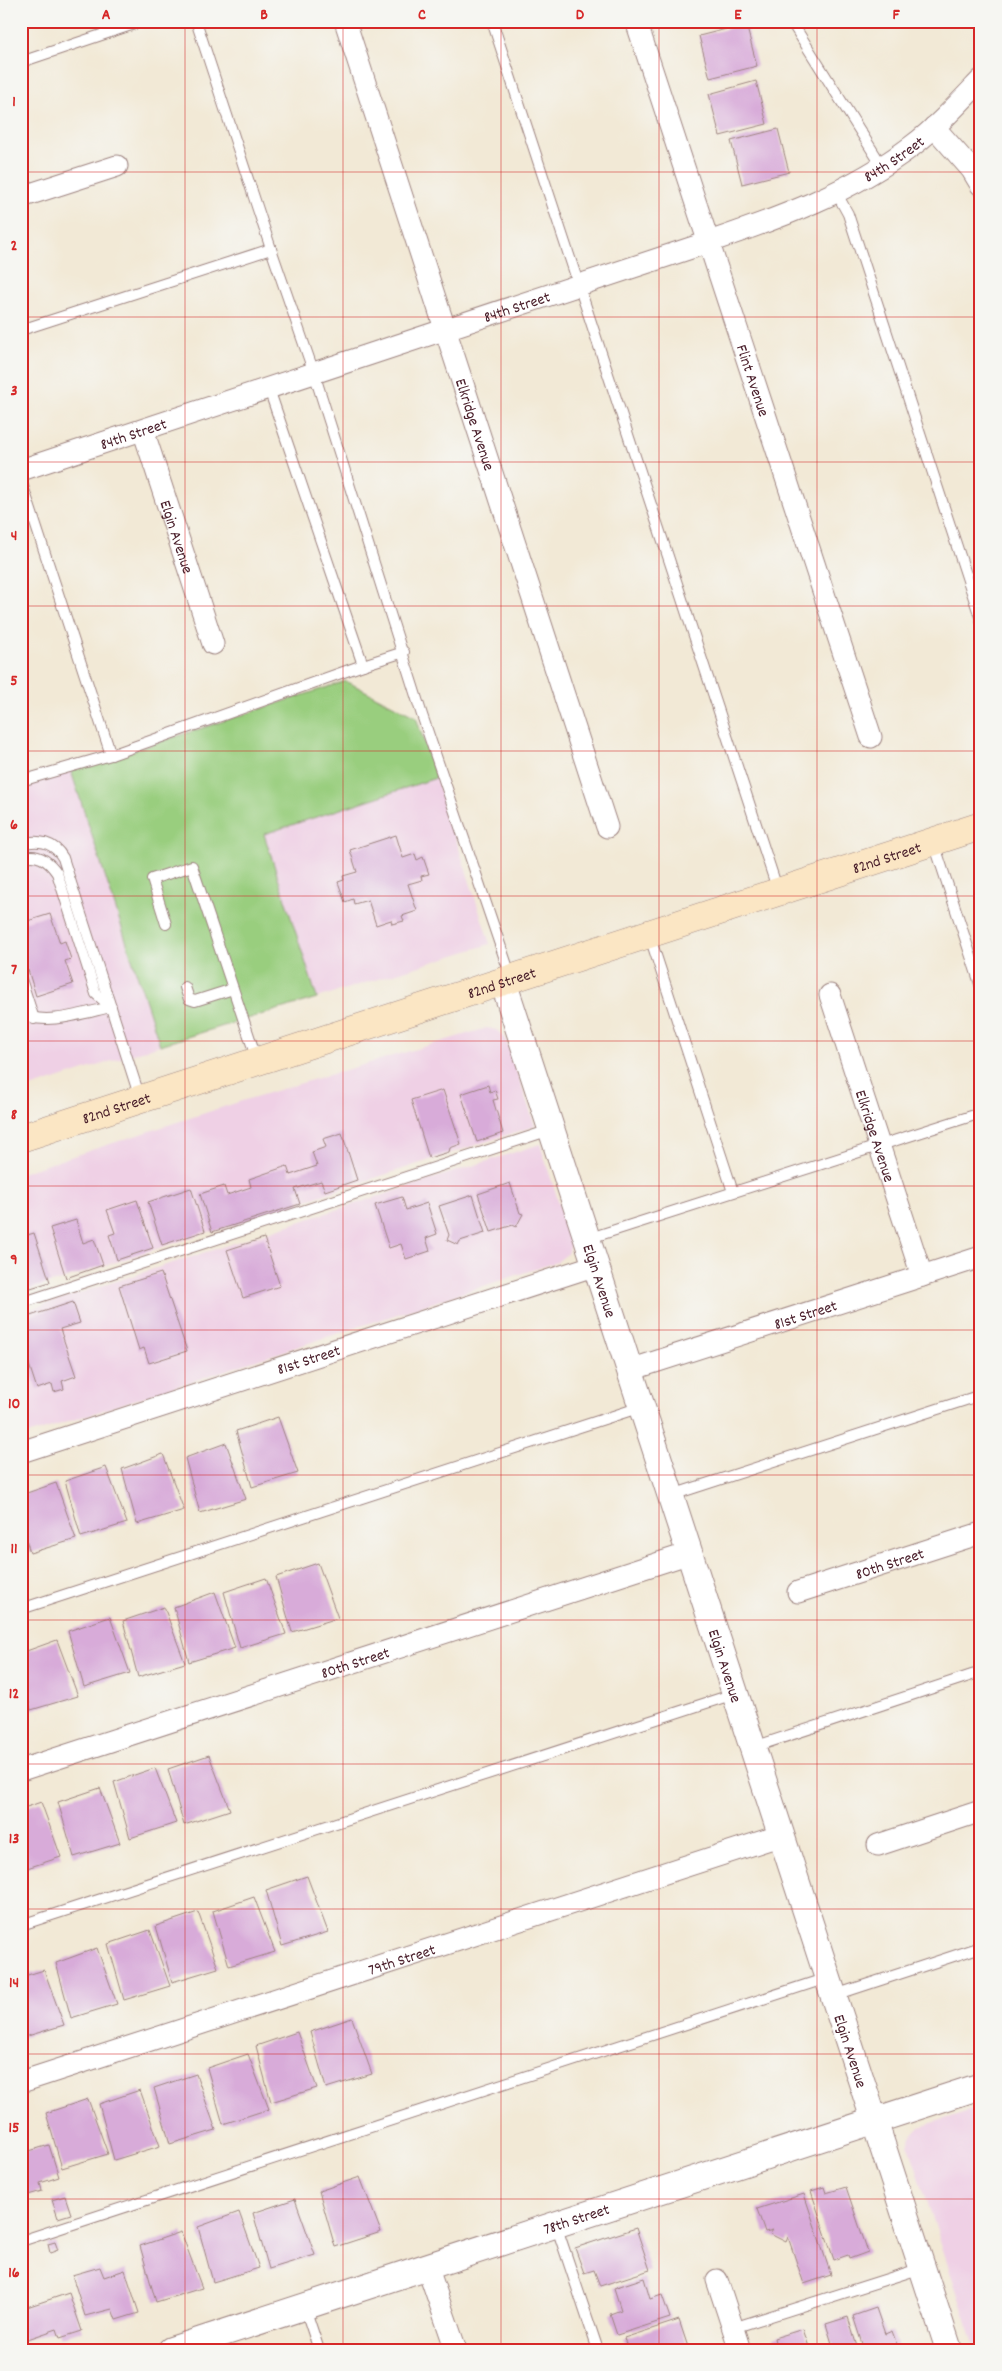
<svg xmlns="http://www.w3.org/2000/svg" width="1002" height="2371" font-family="Dekko,sans-serif">
<style>
.built{fill:#efd0e5}
.green{fill:#99ce7e;stroke:#727654}
.building{fill:#d8abd9}
.lines{fill:none;stroke-linecap:round;stroke-linejoin:round}
.service-casing{stroke:#9e8480;stroke-width:12}
.minor-casing{stroke:#9e8480;stroke-width:23}
.tertiary-casing{stroke:#9e8480;stroke-width:28}
.secondary-casing{stroke:#9e8480;stroke-width:29}
.service{stroke:#fff;stroke-width:10}
.minor{stroke:#fff;stroke-width:21}
.tertiary{stroke:#fff;stroke-width:26}
.secondary{stroke:#fbe6c4;stroke-width:28}
.grid{fill:none;stroke:#d62828;stroke-width:1;stroke-opacity:0.55}
.labels{text-anchor:middle;stroke-width:4;stroke-linejoin:round;paint-order:stroke}
.street-label{font-size:16px;fill:#4a1f2b;stroke:#f6f6f2}
.neatline{fill:none;stroke:#d62828;stroke-width:2}
.grid-label{font-size:16px;text-anchor:middle;font-weight:bold;fill:#d62828}
</style>
<rect width="100%" height="100%" fill="#f6f6f2"/>
<filter id="ink" filterUnits="userSpaceOnUse"><feTurbulence type="fractalNoise" baseFrequency=".02" numOctaves="2"/><feDisplacementMap in="SourceGraphic" scale="10" xChannelSelector="R" yChannelSelector="G"/><feConvolveMatrix kernelMatrix="1 2 1 2 8 2 1 2 1" color-interpolation-filters="sRGB"/></filter>
<filter id="wash" filterUnits="userSpaceOnUse"><feTurbulence type="fractalNoise" baseFrequency=".0096" numOctaves="4" result="noise"/><feDisplacementMap in="SourceGraphic" scale="20" xChannelSelector="R" yChannelSelector="G"/><feGaussianBlur stdDeviation="1.12" result="paint"/><feColorMatrix in="noise" values="0 0 0 0 0 0 0 0 0 0 0 0 0 0 0 0 0 1.4 0 .05"/><feComposite in="paint" operator="in"/></filter>
<g filter="url(#wash)">
<rect width="100%" height="100%" fill="#f2e9d6"/>
<g class="built">
<path d="M71 771 160 1045 21 1091V787Z"/>
<path d="M436 778 490 944 317 998 264 834Z"/>
<path d="M487 1028 497 1030 506 1040 535 1126 21 1293V1173L245 1100Z"/>
<path d="M540 1144 571 1241 567 1254 557 1262 21 1437V1312Z"/>
<path d="M981 2107V2350H976L909 2146 911 2137 920 2127Z"/>
</g>
<path class="green" d="M346 681 416 717 436 778 264 834 317 998 160 1045 71 771Z"/>
<g id="blocks">
<g class="building">
<path d="M858 21H881V22L860 27Z"/>
<path d="M746 24 757 66 710 78 699 36Z"/>
<path d="M756 81 767 124 720 136 709 94Z"/>
<path d="M778 129 789 172 742 184 731 141Z"/>
<path d="M396 835 403 858 415 854 417 860 423 857 429 874 421 876 422 880 408 884 417 911 402 916 404 921 392 924 391 920 376 925 368 900 354 904 353 899 345 902 338 882 344 880 343 876 357 872 350 850Z"/>
<path d="M50 914 60 943 65 941 71 959 65 961 73 984 36 996 28 970 25 971 21 959 24 957 21 950V923Z"/>
<path d="M488 1085 490 1092 495 1090 498 1099 493 1100 503 1133 477 1142 461 1094Z"/>
<path d="M443 1090 461 1144 450 1148 449 1152 429 1158 411 1100Z"/>
<path d="M342 1133 357 1180 325 1191 321 1181 295 1189 300 1204 212 1232 200 1194 224 1186 227 1195 251 1187 249 1179 287 1166 290 1175 317 1166 312 1152 326 1147 323 1139Z"/>
<path d="M510 1183 520 1213 523 1214 516 1227 513 1225 491 1232 478 1194Z"/>
<path d="M191 1188 205 1231 162 1245 148 1202Z"/>
<path d="M473 1195 485 1233 460 1241 458 1245 447 1240 449 1235 439 1206Z"/>
<path d="M402 1197 406 1210 427 1203 437 1234 426 1238 430 1251 406 1259 401 1244 389 1248 375 1205Z"/>
<path d="M137 1200 153 1248 117 1260 109 1235 115 1233 107 1210Z"/>
<path d="M76 1220 83 1243 94 1239 103 1265 66 1278 50 1228Z"/>
<path d="M34 1233 50 1282 21 1291V1237Z"/>
<path d="M264 1238 280 1286 243 1298 227 1250Z"/>
<path d="M161 1273 187 1351 149 1363 144 1348 139 1350 119 1286Z"/>
<path d="M73 1302 80 1323 60 1329 76 1376 62 1381 64 1389 54 1392 52 1384 37 1389 21 1340V1319Z"/>
<path d="M278 1417 298 1473 252 1487 236 1431Z"/>
<path d="M226 1443 246 1499 200 1513 185 1458Z"/>
<path d="M163 1454 184 1510 137 1524 122 1469Z"/>
<path d="M106 1467 127 1523 81 1537 65 1481Z"/>
<path d="M56 1483 76 1539 30 1553 21 1521V1495Z"/>
<path d="M318 1563 338 1618 292 1632 276 1577Z"/>
<path d="M266 1578 286 1634 240 1648 224 1592Z"/>
<path d="M215 1592 235 1648 189 1662 174 1607Z"/>
<path d="M164 1607 185 1663 138 1677 123 1621Z"/>
<path d="M110 1617 130 1673 84 1687 68 1631Z"/>
<path d="M57 1640 78 1696 31 1710 21 1675V1653Z"/>
<path d="M21 1701 28 1718 21 1720Z"/>
<path d="M209 1755 230 1810 184 1825 168 1769Z"/>
<path d="M155 1768 176 1823 130 1838 114 1782Z"/>
<path d="M100 1788 120 1843 74 1857 58 1802Z"/>
<path d="M41 1802 61 1857 21 1870V1809Z"/>
<path d="M307 1876 328 1932 282 1946 266 1890Z"/>
<path d="M254 1897 275 1952 229 1966 213 1911Z"/>
<path d="M198 1912 218 1968 172 1982 156 1926Z"/>
<path d="M150 1930 170 1986 124 2000 108 1944Z"/>
<path d="M97 1948 117 2004 71 2018 56 1963Z"/>
<path d="M44 1970 64 2025 21 2038V1977Z"/>
<path d="M352 2018 372 2074 326 2088 310 2032Z"/>
<path d="M297 2032 317 2088 271 2102 256 2046Z"/>
<path d="M248 2054 269 2109 223 2124 207 2068Z"/>
<path d="M196 2074 216 2130 170 2144 154 2088Z"/>
<path d="M140 2090 160 2146 114 2160 99 2104Z"/>
<path d="M88 2099 108 2154 62 2168 46 2113Z"/>
<path d="M21 2140 26 2152 49 2145 59 2177 40 2183 42 2191 21 2197Z"/>
<path d="M360 2177 381 2232 335 2247 319 2191Z"/>
<path d="M824 2187 826 2193 846 2187 868 2252 849 2259 848 2255 834 2260 811 2191Z"/>
<path d="M804 2194 831 2275 804 2284 788 2237 786 2242 770 2234 773 2230 765 2232 757 2209Z"/>
<path d="M65 2196 71 2214 58 2218 52 2200Z"/>
<path d="M295 2199 315 2255 269 2269 253 2213Z"/>
<path d="M239 2212 259 2268 213 2282 198 2227Z"/>
<path d="M636 2228 650 2270 600 2286 594 2270 584 2273 575 2248Z"/>
<path d="M181 2232 202 2288 156 2302 140 2246Z"/>
<path d="M55 2242 58 2250 50 2253 48 2244Z"/>
<path d="M100 2267 104 2277 125 2270 139 2313 116 2320 112 2309 85 2316 72 2275Z"/>
<path d="M644 2278 650 2299 662 2295 670 2318 617 2335 610 2314 621 2310 614 2288Z"/>
<path d="M69 2293 82 2331 60 2338 57 2329 25 2340 21 2330V2309Z"/>
<path d="M876 2308 885 2334 892 2331 899 2350H864L853 2316Z"/>
<path d="M848 2317 858 2350H834L826 2324Z"/>
<path d="M679 2320 689 2350H628L624 2338Z"/>
<path d="M803 2329 810 2350H777L774 2338Z"/>
</g>
</g>
</g>
<g filter="url(#ink)">
<use href="#blocks" fill-opacity="0" stroke="#9e8480" stroke-width="1"/>
<g class="lines">
<g class="service-casing">
<g id="service">
<path d="M196 21 271 249 314 373 422 715 511 977"/>
<path d="M492 21 778 891"/>
<path d="M791 21 882 166"/>
<path d="M21 62 143 21"/>
<path d="M836 192 848 214 981 620"/>
<path d="M21 330 271 249"/>
<path d="M269 389 363 665"/>
<path d="M21 480 111 755"/>
<path d="M21 781 111 755 363 665 404 652"/>
<path d="M934 843 981 987"/>
<path d="M21 844C38 839 54 842 63 858L140 1098"/>
<path d="M21 858C37 852 48 860 57 873L96 994 110 1006"/>
<path d="M166 924 152 879 192 866 257 1060"/>
<path d="M649 934 733 1192"/>
<path d="M21 979 34 1019"/>
<path d="M185 987 189 999 195 1001 233 989"/>
<path d="M21 1012C41 1028 87 1012 111 1007"/>
<path d="M587 1239 981 1113"/>
<path d="M21 1303 550 1130"/>
<path d="M672 1495 981 1395"/>
<path d="M21 1609 641 1407"/>
<path d="M754 1747 981 1672"/>
<path d="M21 1925 734 1694"/>
<path d="M835 1995 981 1947"/>
<path d="M556 2225 598 2350"/>
<path d="M21 2241 827 1978"/>
<path d="M305 2308 319 2350"/>
<path d="M733 2328 922 2268"/>
</g>
</g>
<g class="minor-casing">
<g id="minor">
<path id="s1" d="M345 21 607 827"/>
<path id="s2" d="M636 21 871 737"/>
<path d="M934 127 972 170 981 185"/>
<path d="M21 197 117 166"/>
<path id="s3" d="M143 430 213 644"/>
<path id="s4" d="M21 470 709 242C780 218 851 192 912 146 937 127 959 103 981 80"/>
<path id="s5" d="M830 995 922 1276"/>
<path id="s6" d="M630 1370 981 1257"/>
<path id="s7" d="M21 1452 596 1265"/>
<path id="s8" d="M798 1592 981 1533"/>
<path id="s9" d="M21 1770 690 1553"/>
<path d="M878 1845 981 1811"/>
<path id="s10" d="M21 2082 782 1835"/>
<path d="M427 2266 456 2350"/>
<path d="M717 2280 740 2350"/>
</g>
</g>
<g class="tertiary-casing">
<g id="tertiary">
<path id="s11" d="M503 981 949 2350"/>
<path id="s12" d="M171 2350 981 2086"/>
</g>
</g>
<g class="secondary-casing">
<g id="secondary">
<path id="s13" d="M21 1138 981 826"/>
</g>
</g>
<use href="#service" class="service"/>
<use href="#minor" class="minor"/>
<use href="#tertiary" class="tertiary"/>
<use href="#secondary" class="secondary"/>
</g>
</g>
<path class="grid" d="M185 21V2350M343 21V2350M501 21V2350M659 21V2350M817 21V2350M21 172H981M21 317H981M21 462H981M21 606H981M21 751H981M21 896H981M21 1041H981M21 1186H981M21 1330H981M21 1475H981M21 1620H981M21 1764H981M21 1909H981M21 2054H981M21 2199H981"/>
<g class="labels">
<g class="street-label">
<text dy="6" stroke="none"><textPath href="#s4" startOffset="928">84th Street</textPath></text>
<text dy="6" stroke="none"><textPath href="#s4" startOffset="522">84th Street</textPath></text>
<text dy="6" stroke="none"><textPath href="#s2" startOffset="378">Flint Avenue</textPath></text>
<text dy="6" stroke="none"><textPath href="#s1" startOffset="424">Elkridge Avenue</textPath></text>
<text dy="6" stroke="none"><textPath href="#s4" startOffset="118">84th Street</textPath></text>
<text dy="6" stroke="none"><textPath href="#s3" startOffset="112">Elgin Avenue</textPath></text>
<text dy="6" stroke="none"><textPath href="#s13" startOffset="910">82nd Street</textPath></text>
<text dy="6" stroke="none"><textPath href="#s13" startOffset="505">82nd Street</textPath></text>
<text dy="6" stroke="none"><textPath href="#s13" startOffset="100">82nd Street</textPath></text>
<text dy="6" stroke="none"><textPath href="#s5" startOffset="148">Elkridge Avenue</textPath></text>
<text dy="6" stroke="none"><textPath href="#s11" startOffset="315">Elgin Avenue</textPath></text>
<text dy="6" stroke="none"><textPath href="#s6" startOffset="184">81st Street</textPath></text>
<text dy="6" stroke="none"><textPath href="#s7" startOffset="302">81st Street</textPath></text>
<text dy="6" stroke="none"><textPath href="#s8" startOffset="96">80th Street</textPath></text>
<text dy="6" stroke="none"><textPath href="#s9" startOffset="351">80th Street</textPath></text>
<text dy="6" stroke="none"><textPath href="#s11" startOffset="720">Elgin Avenue</textPath></text>
<text dy="6" stroke="none"><textPath href="#s10" startOffset="400">79th Street</textPath></text>
<text dy="6" stroke="none"><textPath href="#s11" startOffset="1125">Elgin Avenue</textPath></text>
<text dy="6" stroke="none"><textPath href="#s12" startOffset="426">78th Street</textPath></text>
</g>
</g>
<rect width="1002" height="2371" fill="none" stroke="#f6f6f2" stroke-width="55"/>
<rect x="28" y="28" width="946" height="2316" class="neatline"/>
<g class="grid-label">
<text x="106" y="19">A</text>
<text x="264" y="19">B</text>
<text x="422" y="19">C</text>
<text x="580" y="19">D</text>
<text x="738" y="19">E</text>
<text x="896" y="19">F</text>
<text x="14" y="106">1</text>
<text x="14" y="250">2</text>
<text x="14" y="395">3</text>
<text x="14" y="540">4</text>
<text x="14" y="685">5</text>
<text x="14" y="829">6</text>
<text x="14" y="974">7</text>
<text x="14" y="1119">8</text>
<text x="14" y="1264">9</text>
<text x="14" y="1408">10</text>
<text x="14" y="1553">11</text>
<text x="14" y="1698">12</text>
<text x="14" y="1843">13</text>
<text x="14" y="1987">14</text>
<text x="14" y="2132">15</text>
<text x="14" y="2277">16</text>
</g>
</svg>
